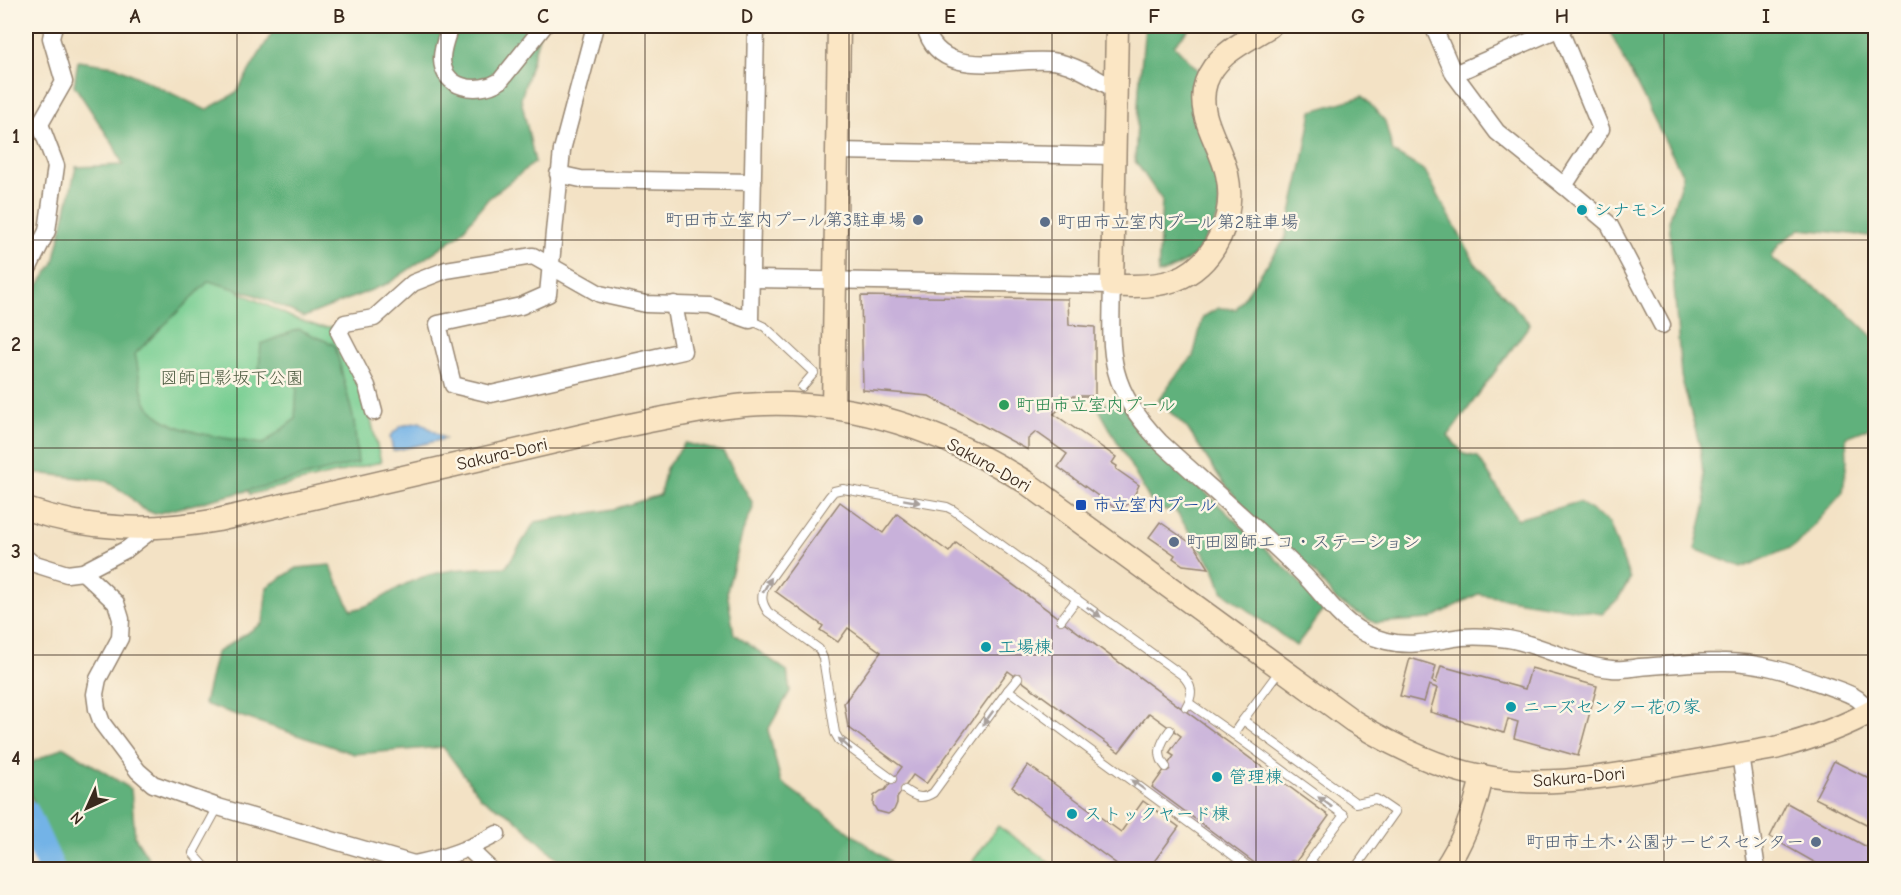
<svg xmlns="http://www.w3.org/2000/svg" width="1901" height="895" font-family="'Comic Neue','Klee One',sans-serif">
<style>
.green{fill:#77ce92;stroke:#597c58;stroke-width:1.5}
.forest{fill:#61b17c;stroke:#4e6e4d;stroke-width:1.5}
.water{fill:#73b3e7;stroke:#576e82;stroke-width:1.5}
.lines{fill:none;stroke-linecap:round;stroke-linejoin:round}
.river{stroke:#73b3e7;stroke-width:27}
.building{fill:#c8b1da}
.lane-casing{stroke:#978672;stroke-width:10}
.street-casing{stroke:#978672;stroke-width:19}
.secondary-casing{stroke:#978672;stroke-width:25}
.lane{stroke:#fff;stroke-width:8}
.street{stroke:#fff;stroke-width:16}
.secondary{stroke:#fbe6c4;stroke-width:22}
.oneway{fill:#a79f9a}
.grid{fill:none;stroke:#3b2a1e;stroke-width:1.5;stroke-opacity:0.55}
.culture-dot{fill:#0f9aa8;stroke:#fcf5e5;stroke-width:2}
.service-dot{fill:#5c6f8a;stroke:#fcf5e5;stroke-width:2}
.leisure-dot{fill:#2e9e5b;stroke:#fcf5e5;stroke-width:2}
.transit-dot{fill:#1a4fb4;stroke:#fcf5e5;stroke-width:2}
.labels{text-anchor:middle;stroke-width:5;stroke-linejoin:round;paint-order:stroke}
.culture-label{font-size:18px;fill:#0d838f;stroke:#fcf5e5;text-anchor:start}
.service-label{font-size:18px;fill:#4e5e75;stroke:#fcf5e5;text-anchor:end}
.park-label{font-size:18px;fill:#4d5b41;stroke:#fcf5e5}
.leisure-label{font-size:18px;fill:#27864d;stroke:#fcf5e5;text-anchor:start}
.street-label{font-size:18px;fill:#3b2a1e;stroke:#fcf5e5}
.transit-label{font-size:18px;fill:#164399;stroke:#fcf5e5;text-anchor:start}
.neatline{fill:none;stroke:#3b2a1e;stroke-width:2}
.grid-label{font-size:20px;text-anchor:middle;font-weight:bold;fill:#3b2a1e}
</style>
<rect width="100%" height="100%" fill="#fcf5e5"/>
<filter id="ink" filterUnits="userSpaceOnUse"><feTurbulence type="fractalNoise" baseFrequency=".0167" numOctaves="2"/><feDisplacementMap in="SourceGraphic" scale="12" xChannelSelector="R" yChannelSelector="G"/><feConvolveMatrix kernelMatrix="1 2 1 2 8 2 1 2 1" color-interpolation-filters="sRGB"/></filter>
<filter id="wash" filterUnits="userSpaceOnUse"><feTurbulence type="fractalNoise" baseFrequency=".008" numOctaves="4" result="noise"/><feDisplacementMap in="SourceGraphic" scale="24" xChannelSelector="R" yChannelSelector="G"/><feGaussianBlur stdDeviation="1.35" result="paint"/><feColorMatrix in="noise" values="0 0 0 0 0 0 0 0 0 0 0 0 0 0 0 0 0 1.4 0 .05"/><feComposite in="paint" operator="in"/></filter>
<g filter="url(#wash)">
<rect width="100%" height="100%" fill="#f3e2c5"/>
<g class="green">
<path d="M213 260 241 293 293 318 320 327H334L361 378 381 462 250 494 236 462 132 420 125 348Z"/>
<path d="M998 826 1059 869H967Z"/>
</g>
<g class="forest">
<path d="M276 26H542L521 99 535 162 488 199 459 235 389 283 304 317 255 295 209 281 135 354C138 365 141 396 147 404 167 435 230 438 263 444L295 419 297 386 259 369 261 344 299 329 335 345 354 421 358 463 155 514 141 508 127 494 106 481 28 472 26 450V303L54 263 76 167 123 165 113 144 74 85 78 61 115 66 206 110 236 93Z"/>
<path d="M1145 26H1192L1174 45 1200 72 1192 108 1220 184 1218 217 1196 255 1174 268 1158 274 1162 200 1135 161 1139 88Z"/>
<path d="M1607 26H1875V232L1869 236 1800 229 1779 244 1772 256 1773 260 1832 298 1875 339V426L1846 437 1847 460 1843 492 1797 545 1742 568 1695 549 1706 503 1700 447 1681 376 1669 221 1683 176Z"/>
<path d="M1363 96 1385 121 1393 152 1425 171 1475 263 1530 324 1448 436 1464 454 1478 457 1517 519 1579 502 1609 523 1630 579 1618 599 1602 614 1478 594 1430 619 1375 623 1337 601 1309 566 1260 527 1222 481 1187 428 1158 401 1174 378 1193 357 1203 317 1218 308 1236 309 1285 239 1303 161 1312 111Z"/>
<path d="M1109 400H1119L1136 427 1295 577 1324 609 1296 646 1222 591 1215 570 1175 510H1161L1151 502 1096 404H1109Z"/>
<path d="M685 443 723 452 752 502 753 508 743 531 727 591 734 634 787 671 790 691 768 730 781 782 896 866 895 869H566L560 861 512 816 482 799 443 747 354 754 204 704 216 653 263 623 267 587 297 568 330 565 351 610C373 607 390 591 410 582 441 568 472 568 506 567L535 522 614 509 660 495 666 468Z"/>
<path d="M64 747 131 789 135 837 155 869H64L26 785V765Z"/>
</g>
<path class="water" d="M420 422 445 439 393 451 390 436 401 426Z"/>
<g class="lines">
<path class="river" d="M26 813 52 870"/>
</g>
<g id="blocks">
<g class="building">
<path d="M861 296 1068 299 1069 325 1095 327V396H1072L1054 414 1116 457 1112 463 1117 466 1116 469 1139 485 1132 500 1119 511 1058 467 1067 454 1036 432 1028 439V450L929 396 863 390Z"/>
<path d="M840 502 883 533 897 514 949 552 956 543 1329 816 1290 870H1264L1152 787 1174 756 1169 753 1181 736 1149 713 1119 752 1008 671 926 784 913 775 897 798V803L894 810 888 814 877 811 873 804 874 796 881 791 885 790 902 767 848 727 844 703 881 652 848 628 838 642 820 630 823 626 775 591Z"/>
<path d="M1160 522 1195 546 1209 568 1183 565 1173 558 1175 555 1149 537Z"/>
<path d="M1410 658 1436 666 1432 681 1436 683 1441 666 1525 689 1531 668 1597 686 1578 756 1514 738 1518 722 1508 719 1504 733 1430 712 1437 688 1429 685 1424 702 1400 696Z"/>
<path d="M1834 761 1876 782V829L1815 798Z"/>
<path d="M1028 765 1121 832 1143 801 1179 827 1148 870H1125L1012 787Z"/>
<path d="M1787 803 1876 852V870H1828L1770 837Z"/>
</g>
</g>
</g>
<g filter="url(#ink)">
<use href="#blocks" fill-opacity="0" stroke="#978672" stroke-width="1.5"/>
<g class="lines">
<g class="lane-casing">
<g id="lane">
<path d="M750 320 765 327 814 373 802 387"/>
<path d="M1061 620 1077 599"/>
<path d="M1008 690 1018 678"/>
<path d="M1189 703 1233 734"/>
<path d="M1243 720 1281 669"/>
<path d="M1166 767C1155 754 1161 742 1170 730"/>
<path d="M892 779 839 740 835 733 823 658 819 649 768 612C761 602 761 596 765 586L829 497 834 491 843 489 947 507 953 510 1182 675C1192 685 1194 694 1186 707"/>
<path d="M905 790C915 797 922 800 933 793L1008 690 1253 870"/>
<path d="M1293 865 1295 870"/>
<path d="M208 870 193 853 218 807"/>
<path d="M1322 870 1310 861 1344 815 1233 734 1243 720 1356 803 1376 799 1395 812 1354 870"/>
</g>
</g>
<g class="street-casing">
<g id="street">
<path d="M450 26C447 36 442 48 442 58 442 90 479 94 500 81L544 26"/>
<path d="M595 26 562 150 548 294 521 306 438 324 453 385 491 394 683 351 674 304"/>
<path d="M925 26C939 86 1016 54 1058 62 1078 66 1098 80 1116 90"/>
<path d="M1433 26 1454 74 1497 132 1564 186 1609 224 1662 325"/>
<path d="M1559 28 1601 129 1564 186"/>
<path d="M1454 74 1565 26"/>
<path d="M837 151 1114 156"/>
<path d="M558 174 581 179 753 182"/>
<path d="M26 273 47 231 56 166 40 124 64 82 51 38 54 26"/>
<path d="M751 279 1112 285C1110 358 1108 386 1160 442 1207 485 1255 526 1300 571 1330 600 1342 630 1386 641 1413 648 1436 640 1462 637 1477 636 1493 637 1508 639 1544 645 1576 666 1612 669 1621 670 1631 668 1640 667 1667 665 1694 662 1721 662 1757 661 1789 672 1822 684 1849 694 1862 694 1875 722"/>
<path d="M374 412 367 386 339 332 345 323 374 318 413 283 446 270 533 256 600 294 646 304 710 306 750 320 756 26"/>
<path d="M26 558 32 563 67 574 83 572 127 549 153 529"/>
<path d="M83 572 116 603 121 619 120 638 98 679 95 694 97 709 102 723 138 771 153 784 218 807 414 864C446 858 469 849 497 834"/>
<path d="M1740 754 1757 870"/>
<path d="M469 849 491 870"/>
</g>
</g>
<g class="secondary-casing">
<g id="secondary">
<path d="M1117 26 1112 285C1134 287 1154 287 1175 280 1217 264 1236 214 1227 174 1220 143 1195 115 1206 82 1216 53 1247 41 1270 26"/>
<path d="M833 407 839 26"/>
<path d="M26 509C90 531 151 532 218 520L619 427C661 419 703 409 745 405 845 397 940 429 1024 481L1353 721C1393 746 1435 767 1482 776 1540 788 1597 778 1654 769 1694 762 1735 755 1775 748 1810 739 1844 727 1876 709"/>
<path d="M1444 870C1464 841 1475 810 1482 776"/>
</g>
</g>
<use href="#lane" class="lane"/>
<use href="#street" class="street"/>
<use href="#secondary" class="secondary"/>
</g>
<defs><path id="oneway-solid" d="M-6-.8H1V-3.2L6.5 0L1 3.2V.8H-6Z" transform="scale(1.5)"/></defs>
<g class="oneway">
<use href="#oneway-solid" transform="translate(912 501) rotate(10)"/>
<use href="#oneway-solid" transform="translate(767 585) rotate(-60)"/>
<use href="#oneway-solid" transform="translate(1094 612) rotate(36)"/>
<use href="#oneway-solid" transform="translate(988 718) rotate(126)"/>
<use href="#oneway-solid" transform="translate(845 744) rotate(-139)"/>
<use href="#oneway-solid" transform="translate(1138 785) rotate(-144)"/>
<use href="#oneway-solid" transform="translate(1325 802) rotate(-144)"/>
</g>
</g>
<path class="grid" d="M237 26V870M441 26V870M645 26V870M849 26V870M1052 26V870M1256 26V870M1460 26V870M1664 26V870M26 240H1876M26 448H1876M26 655H1876"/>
<g class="culture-dot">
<circle cx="1582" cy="210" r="6"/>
<circle cx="986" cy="647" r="6"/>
<circle cx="1511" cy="707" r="6"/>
<circle cx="1217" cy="777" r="6"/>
<circle cx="1072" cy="814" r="6"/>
</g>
<g class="service-dot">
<circle cx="918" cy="220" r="6"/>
<circle cx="1045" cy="222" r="6"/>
<circle cx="1174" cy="542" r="6"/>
<circle cx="1816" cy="842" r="6"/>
</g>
<circle class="leisure-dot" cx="1004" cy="405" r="6"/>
<rect class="transit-dot" x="1075" y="499" width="12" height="12" rx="3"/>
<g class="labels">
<g class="culture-label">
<text x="1594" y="216">シナモン</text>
<text x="998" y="653">工場棟</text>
<text x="1523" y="713">ニーズセンター花の家</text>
<text x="1229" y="783">管理棟</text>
<text x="1084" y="820">ストックヤード棟</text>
</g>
<g class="service-label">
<text x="906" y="226">町田市立室内プール第3駐車場</text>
<text x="1057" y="228" text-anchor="start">町田市立室内プール第2駐車場</text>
<text x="1186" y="548" text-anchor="start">町田図師エコ・ステーション</text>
<text x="1804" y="848">町田市土木･公園サービスセンター</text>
</g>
<g class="park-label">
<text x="232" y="384">図師日影坂下公園</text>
</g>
<g class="leisure-label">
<text x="1016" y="411">町田市立室内プール</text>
</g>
<g class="street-label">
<text transform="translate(502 454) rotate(-13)" y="6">Sakura-Dori</text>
<text transform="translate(989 465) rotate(29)" y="6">Sakura-Dori</text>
<text transform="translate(1579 777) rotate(-5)" y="6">Sakura-Dori</text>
</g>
<g class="transit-label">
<text x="1093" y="511">市立室内プール</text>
</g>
</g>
<rect width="1901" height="895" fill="none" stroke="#fcf5e5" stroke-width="66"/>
<g transform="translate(87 808) rotate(225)" stroke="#fcf5e5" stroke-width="4.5" paint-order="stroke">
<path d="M0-4.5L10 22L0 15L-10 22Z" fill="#3b2a1e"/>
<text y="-9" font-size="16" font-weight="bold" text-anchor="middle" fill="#3b2a1e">N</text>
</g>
<rect x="33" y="33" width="1835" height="829" class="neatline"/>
<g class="grid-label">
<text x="135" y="23">A</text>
<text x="339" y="23">B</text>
<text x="543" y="23">C</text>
<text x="747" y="23">D</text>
<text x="950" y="23">E</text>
<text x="1154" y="23">F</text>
<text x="1358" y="23">G</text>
<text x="1562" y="23">H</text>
<text x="1766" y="23">I</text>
<text x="16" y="143">1</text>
<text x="16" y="351">2</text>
<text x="16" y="558">3</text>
<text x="16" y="765">4</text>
</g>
</svg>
